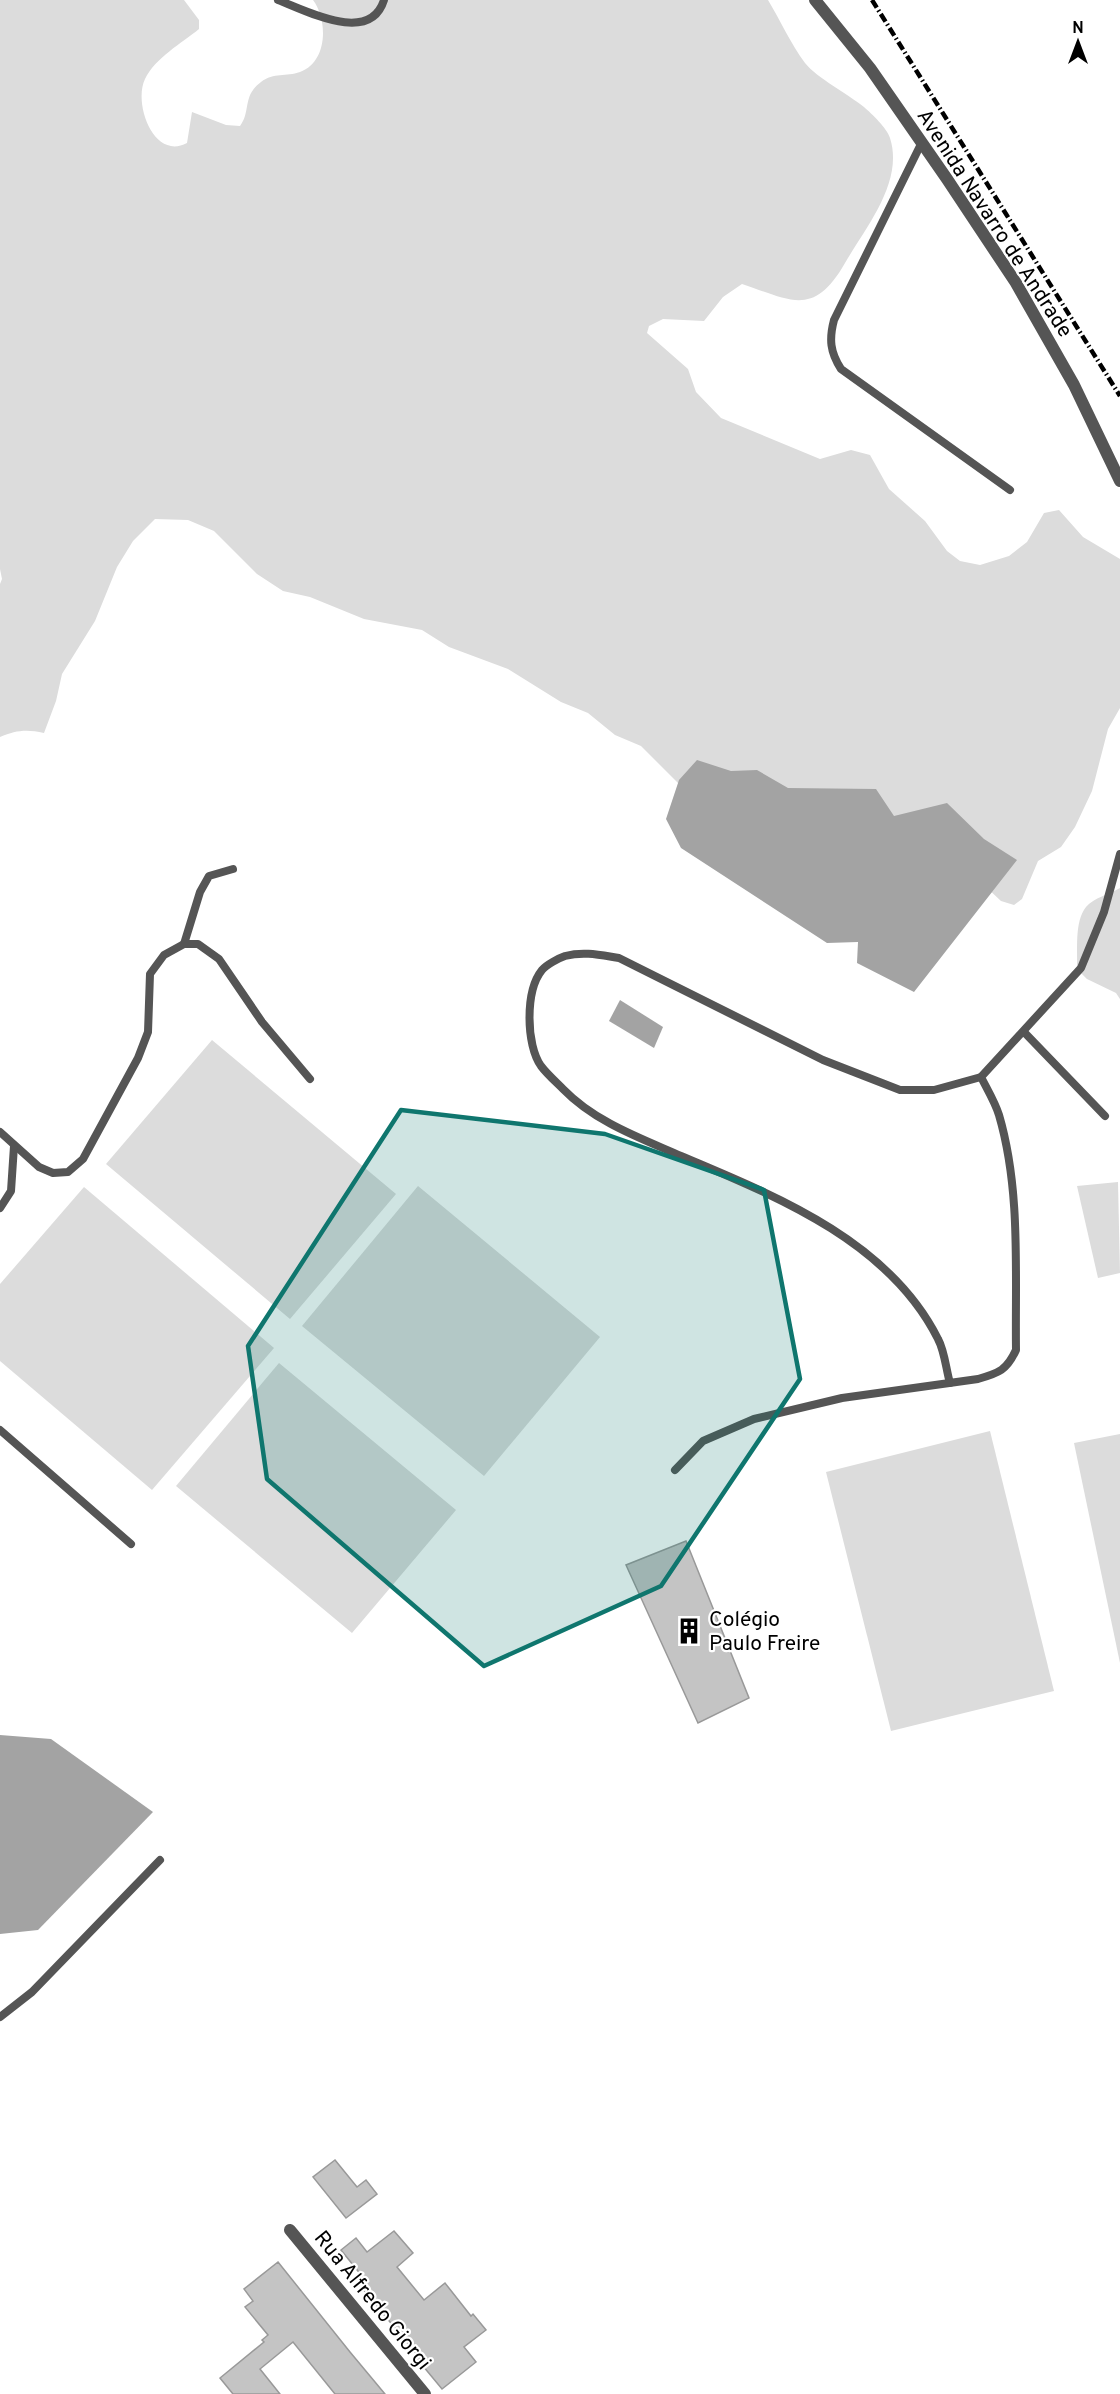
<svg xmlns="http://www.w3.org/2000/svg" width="1120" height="2394" font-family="Overpass,sans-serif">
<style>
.green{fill:#dcdcdc}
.water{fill:#a3a3a3}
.building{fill:#c4c4c4;stroke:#999;stroke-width:1.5}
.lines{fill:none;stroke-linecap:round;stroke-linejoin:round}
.service{stroke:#555;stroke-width:8}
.minor{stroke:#555;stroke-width:12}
.tertiary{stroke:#555;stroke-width:12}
.rail{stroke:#000;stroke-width:4.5;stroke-dasharray:9 3 1.5 3;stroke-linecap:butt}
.marked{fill:#0f766e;fill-opacity:0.2;stroke:#0f766e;stroke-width:4.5;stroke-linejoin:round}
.labels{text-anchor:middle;stroke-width:4.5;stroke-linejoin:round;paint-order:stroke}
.street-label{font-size:21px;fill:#000;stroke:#fff}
.poi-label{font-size:21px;fill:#000;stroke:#fff;text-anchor:start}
</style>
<rect width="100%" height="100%" fill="#fff"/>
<g class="green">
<path d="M0 0H184L199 20V29C182 43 155 58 145 79 133 104 154 161 187 143L192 112 226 125 240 126C251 112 242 96 261 82 274 72 286 77 300 72 328 62 328 20 313 0H768C780 20 791 44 805 63 817 78 848 94 864 107 872 114 887 128 890 138 904 182 866 227 845 263 814 317 792 301 742 284L723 297 704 321 663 319 649 326 647 333 688 369 696 392 721 418 820 459 851 450 870 455 889 489 925 521 947 551 960 561 980 565 1009 556 1027 542 1044 513 1059 510 1083 537 1120 559V708L1108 729 1092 791 1075 827 1061 847 1038 861 1022 899 1014 905 1001 901 969 871 685 790 641 746 615 735 588 713 561 702 508 669 449 647 422 630 364 619 310 597 283 591 257 574 214 531 188 520 155 519 133 541 117 567 95 621 62 674 56 701 44 733C27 729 16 730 0 737V584L2 579 0 569Z"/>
<path d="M1120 888V999L1116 993 1087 979 1077 969C1078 951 1074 922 1086 907 1094 898 1109 894 1120 888Z"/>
<path d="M212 1040 396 1194 290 1319 106 1164Z"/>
<path d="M1118 1182 1120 1273 1098 1278 1077 1186Z"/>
<path d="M418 1186 600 1337 484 1476 302 1326Z"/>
<path d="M84 1187 274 1348 152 1490 0 1361V1284Z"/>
<path d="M279 1363 456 1510 352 1633 176 1486Z"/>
<path d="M990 1431 1054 1691 891 1731 826 1472Z"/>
<path d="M1120 1434V1663L1074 1443Z"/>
</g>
<g class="water">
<path d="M697 760 731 771 757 770 788 788 876 789 894 816 947 803 984 839 1017 860 914 992 857 963 858 942 827 943 681 848 666 819 679 780Z"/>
<path d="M620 1000 663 1027 654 1048 609 1021Z"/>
<path d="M0 1735 51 1739 153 1812 38 1930 0 1934Z"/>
</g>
<g class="building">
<path d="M686 1541 749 1698 698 1723 626 1565Z"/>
<path d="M335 2160 357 2187 366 2180 377 2194 346 2218 313 2177Z"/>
<path d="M394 2231 413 2253 397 2267 424 2300 445 2283 471 2316 473 2314 486 2330 464 2347 476 2362 442 2389 418 2360 420 2358 360 2286 366 2281 341 2250 356 2238 367 2252Z"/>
<path d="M278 2262 350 2352 385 2394H335L293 2342 260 2369 280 2394H233L220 2378 264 2342 262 2340 268 2335 245 2307 253 2301 244 2289Z"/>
</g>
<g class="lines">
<g class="service">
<path d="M278 0C307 11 370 45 384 0"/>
<path d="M922 142 834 320C829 339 830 352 841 369L1010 490"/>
<path d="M184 944 200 892 209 876 233 869"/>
<path d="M1024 1032 1105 1116"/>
<path d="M0 1132 39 1167 53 1173 68 1172 83 1159 138 1058 148 1032 150 974 164 955 184 944H198L219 959 262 1022 310 1079"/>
<path d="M0 1208 11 1191 14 1146"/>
<path d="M950 1383C946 1370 945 1352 938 1339 889 1241 776 1196 681 1156 640 1138 595 1122 563 1089 556 1082 547 1074 541 1066 526 1045 525 991 542 970 546 965 559 958 565 956 584 951 600 955 619 958L823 1060 900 1090H934L981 1077"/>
<path d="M0 1430 131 1544"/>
<path d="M675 1470 703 1441 754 1419 842 1398 978 1379C999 1373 1007 1370 1016 1350 1015 1272 1021 1190 999 1115 995 1102 987 1089 981 1077L1081 968 1104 912 1120 854"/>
<path d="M0 2017 32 1992 160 1860"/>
</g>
<path class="minor" d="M290 2230 425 2394"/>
<path class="tertiary" d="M815 0 870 68 947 179 1016 283 1074 385 1120 481"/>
<path class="rail" d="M872 0 1120 396"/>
</g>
<path class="marked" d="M401 1110 605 1134 764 1190 800 1379 661 1586 484 1666 267 1479 248 1346Z"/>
<defs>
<g id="building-bare" transform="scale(2.07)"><path d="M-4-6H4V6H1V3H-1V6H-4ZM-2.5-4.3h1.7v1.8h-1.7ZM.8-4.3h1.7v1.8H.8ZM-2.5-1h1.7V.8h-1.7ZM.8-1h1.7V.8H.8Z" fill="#000" stroke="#fff" stroke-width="2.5" paint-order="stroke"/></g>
</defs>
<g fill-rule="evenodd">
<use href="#building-bare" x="689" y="1631"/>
</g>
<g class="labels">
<g class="street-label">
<text transform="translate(995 223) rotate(57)" y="7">Avenida Navarro de Andrade</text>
<text transform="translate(373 2300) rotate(51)" y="7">Rua Alfredo Giorgi</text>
</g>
<g class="poi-label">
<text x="709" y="1626">Colégio<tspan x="709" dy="24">Paulo Freire</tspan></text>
</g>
</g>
<g transform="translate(1078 42)" stroke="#ffffff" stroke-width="4.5" paint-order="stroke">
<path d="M0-4.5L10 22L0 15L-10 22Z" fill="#000000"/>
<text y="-9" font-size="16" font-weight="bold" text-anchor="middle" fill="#000000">N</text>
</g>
</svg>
